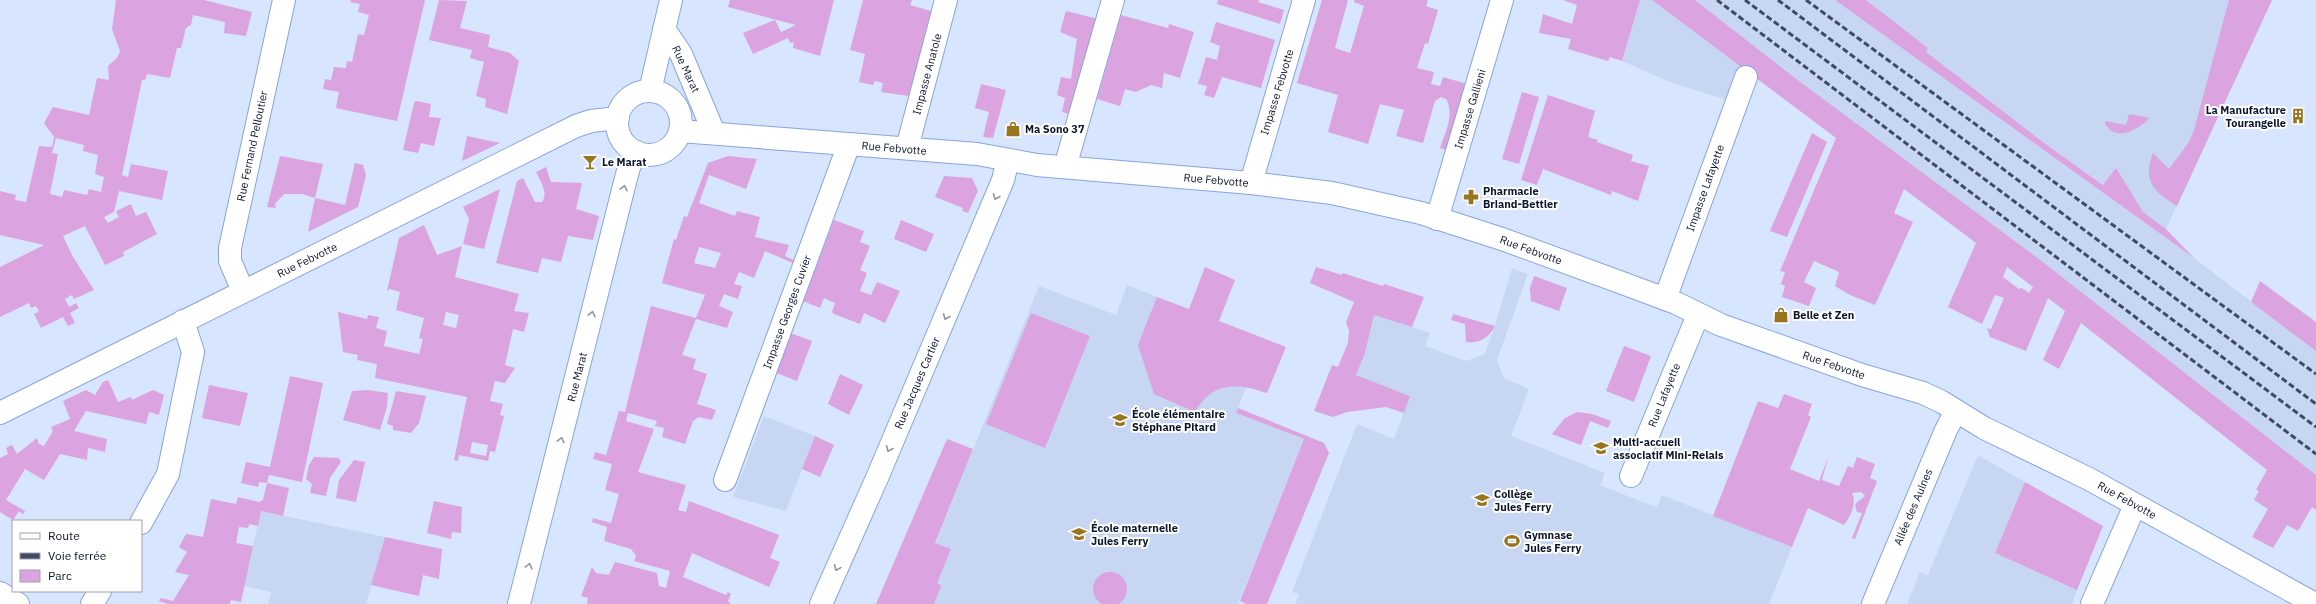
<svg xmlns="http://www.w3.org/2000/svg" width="2316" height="604" font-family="'IBM Plex Sans',sans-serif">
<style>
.built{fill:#c7d6f2}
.green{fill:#dba3df;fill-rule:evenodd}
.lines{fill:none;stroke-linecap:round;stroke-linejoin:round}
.street-casing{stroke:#87a4e1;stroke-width:24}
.secondary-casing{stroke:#87a4e1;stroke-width:24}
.street{stroke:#fff;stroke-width:22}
.secondary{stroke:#fff;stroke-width:22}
.rail{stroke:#404b63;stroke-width:3;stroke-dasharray:6 3;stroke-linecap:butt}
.oneway{stroke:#9196a0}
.labels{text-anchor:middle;stroke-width:4;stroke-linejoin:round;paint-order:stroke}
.street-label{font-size:11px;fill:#0b152c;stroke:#fff}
.poi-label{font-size:11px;font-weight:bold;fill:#0b152c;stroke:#fff;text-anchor:start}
</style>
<rect width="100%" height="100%" fill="#d8e5ff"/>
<g class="built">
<path d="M1640 0H1652L1740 66 1728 100 1675 84 1622 61Z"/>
<path d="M1695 0H1835L2194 258 2316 351V475L2039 259 1795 78Z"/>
<path d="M1866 0H2272L2166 229 2040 140 1925 52 1928 48Z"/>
<path d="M1512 268 1528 274 1497 360 1504 378 1529 389 1511 436 1605 473 1600 485 1648 504 1657 507 1662 495 1792 547 1769 604H1295L1299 594 1292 592 1357 424 1394 439 1410 396 1356 375 1365 353 1374 315 1430 333 1425 346 1466 361 1485 354 1495 326Z"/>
<path d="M1127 285 1265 339 1236 413 1304 439 1238 604H911L1039 286 1116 315Z"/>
<path d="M764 416 815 436 786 511 733 497Z"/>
<path d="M1978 455 2025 482 1995 553 2077 590 2072 604H1907L1920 572 1928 575Z"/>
<path d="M261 511 385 537 366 604H268L271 592 244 586Z"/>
</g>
<g class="green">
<path d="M116 0H204L252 12 246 36 224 33 225 22 193 15 191 25 186 28 181 48H177L170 78 147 74 145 80H142L122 175 128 177 131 164 168 171 162 200 119 191 114 212 104 217 108 223 119 217 116 211 131 204 136 216 146 212 157 234 123 252 124 256 105 265 85 226 63 236 73 257 94 290 74 299 72 295 65 299 69 307 76 303 79 308 70 313 75 323 68 326 63 317 41 328 34 314 39 311 36 306 31 308 29 303 0 317V267L44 245 0 235V191L16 195 15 200 26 202 39 146 52 147 54 137 44 123 53 107 89 115 97 78 109 80 108 66 117 58 120 51 112 29ZM56 138 84 145 83 151 98 155 95 174 104 177 101 192 89 189 87 195 64 190 62 197 50 194 58 154 52 153Z"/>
<path d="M351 0H425L397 121 336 108 339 92 323 89 325 79 331 80 334 67 346 68 347 61 352 62 358 34 364 35 369 15 358 12 360 4 350 2Z"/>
<path d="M439 0 467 1 460 28 490 35 488 47 510 53 519 61 507 114 485 107 486 99 476 96 484 62 470 58 472 50 429 40Z"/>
<path d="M730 0H834L820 56 793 48 794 42 790 43 788 38 753 54 743 33 775 20 781 32 796 25 728 7Z"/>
<path d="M863 0H912L910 5 931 11 909 96 881 92 883 83 875 81 873 85 859 82 865 54 850 50Z"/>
<path d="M1218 0H1259L1258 2 1284 10 1280 24 1217 4Z"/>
<path d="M1322 0H1348L1335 48 1350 53 1364 6 1354 2V0H1428L1426 6 1438 10 1428 44 1425 43 1417 68 1434 72 1431 84 1440 86 1443 77 1467 84 1446 150 1440 148C1445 133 1455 114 1446 99L1441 97 1435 101 1423 143 1396 136 1404 110 1380 104 1368 144 1328 132 1338 95 1297 83Z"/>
<path d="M1563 0H1640L1622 61 1610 57 1608 61 1568 49 1571 39 1539 33 1543 14 1572 24 1577 5Z"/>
<path d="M1652 0H1695L1795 78 2039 259 2316 475V510L2312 507 2298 531 2287 525 2273 548 2252 537 2268 509 2254 500 2259 491 2256 490 2267 470 2081 323 2059 369 2043 360 2065 311 2048 298 2026 351 1990 337 1987 328 1991 329 2004 298 1995 295 1982 324 1948 307 1976 243 1904 189 1894 213 1913 222 1875 305 1850 295 1835 286 1839 272 1814 261 1804 282 1816 288 1809 306 1782 297 1785 286 1781 284 1785 272 1780 271 1836 138ZM2007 267 2033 287 2029 293 2022 288 2019 289 2003 277Z"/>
<path d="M1835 0H1866L1928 48 1926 52 2040 140 2103 185 2116 168 2143 212 2166 229 2194 258Z"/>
<path d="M2229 0H2272L2177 206C2154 192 2142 181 2153 153L2169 169 2189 142 2194 130Z"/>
<path d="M1066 11 1098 19 1071 115 1062 112 1065 98 1057 95 1061 77 1071 79 1077 39 1060 32Z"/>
<path d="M1121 15 1168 28 1169 24 1194 32 1180 78 1164 73 1162 88 1151 85 1136 92 1125 89 1120 106 1097 99Z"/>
<path d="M1216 22 1275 40 1261 88 1222 77 1214 98 1204 95 1207 86 1198 84 1206 57 1217 60 1220 46 1210 42Z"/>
<path d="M981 84 1006 90 993 138 983 137 989 112 975 108Z"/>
<path d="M1522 92 1539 97 1519 164 1502 159Z"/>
<path d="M1548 95 1595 111 1588 137 1598 140 1597 142 1633 155 1631 161 1649 166 1638 201 1612 191 1611 195 1543 169 1537 185 1521 180Z"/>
<path d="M416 101 431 104 429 117 441 118 434 146 421 143 418 153 403 150 414 103Z"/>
<path d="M2129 114 2150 118C2138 129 2117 143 2105 124V121L2126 125Z"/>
<path d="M1812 133 1827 142 1787 237 1770 231Z"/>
<path d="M467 136 500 143 462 161Z"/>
<path d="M280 156 323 164 315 198 345 205 355 163 363 165 366 175 358 207 308 232 315 198 302 194H284L275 204 276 208 267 207Z"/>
<path d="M728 156 757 159 746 189 709 175 699 203 735 216 737 211 760 217 755 237 789 245 785 256 796 261 795 264 765 251 754 278 739 272 734 284 742 286 738 299 724 294 719 306 733 312 727 328 696 319 682 355 696 359 693 369 707 374 697 404 716 410 712 420 699 417 693 421 685 444 662 437 664 428 655 426 657 421 628 413 626 421 654 429 638 472 686 485 678 510 686 512 689 501 779 535 770 558 780 562 769 587 692 553 683 577 726 595 728 592 731 594 728 601 731 604H587L588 598 581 596 592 567 596 573 609 575 615 562 657 573 659 586 666 588 670 571 634 561 636 556 631 549 604 541 607 527 592 522 593 518 611 523 619 494 605 490 612 464 593 459 595 452 606 455 619 411 625 412 651 306 696 318 705 295 662 283 674 239 676 240 684 216 687 217 708 163ZM699 247 721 253 715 268 694 263Z"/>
<path d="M546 167 551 182 582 183 576 209 599 216 593 240 568 236 561 262 542 258 538 273 496 263 517 181 523 178 535 202H542C549 193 540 181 536 172Z"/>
<path d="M944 176 972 178 978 191 968 213 962 211 963 208 935 197Z"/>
<path d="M500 189 484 249 463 244 469 219 463 207Z"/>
<path d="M834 220 864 231 860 242 870 246 860 270 867 273 860 291 871 295 877 282 900 291 885 323 864 313 860 324 834 314 832 312 835 303 824 298 820 308 803 301Z"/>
<path d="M901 220 934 234 926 252 894 239Z"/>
<path d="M424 225 437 255 462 246 455 277 519 294 514 311 529 313 524 332 513 329 505 365 515 368 505 383 495 381 490 401 503 404 500 415 504 416 495 452 490 451 488 461 459 455 458 461 454 460 467 397 375 378 377 364 357 360 358 355 343 352 338 312 367 319 368 315 379 317 376 328 387 331 384 346 419 354 423 339 419 338 424 318 396 310 400 292 390 289 387 291 399 238ZM446 312 459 315 456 328 443 325ZM472 442 488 445 486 456 470 453Z"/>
<path d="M1205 267 1235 280 1219 321 1286 347 1267 393C1238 383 1212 381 1195 412L1154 394 1138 345 1157 297 1189 309Z"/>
<path d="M1316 267 1342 275 1343 273 1383 286 1384 284 1424 297 1412 327 1374 315 1365 353 1356 375 1410 396 1404 413 1386 407 1347 412 1333 417 1314 411 1332 365 1338 367 1348 343 1349 331 1346 322 1354 302 1310 283Z"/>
<path d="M1534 276 1567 288 1559 311 1531 301 1530 288Z"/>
<path d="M2260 281 2316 322V351L2251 302Z"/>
<path d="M1031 313 1090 336 1045 448 986 424Z"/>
<path d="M1453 314 1495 326C1489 338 1479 344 1466 342L1465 324 1451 320Z"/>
<path d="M790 333 812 341 797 381 774 372Z"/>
<path d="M1624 346 1651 356 1634 402 1606 391Z"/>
<path d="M840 374 863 385 849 415 828 404Z"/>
<path d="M290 376 323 383 302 482 269 475 267 483 289 488 283 516 261 511 258 526 249 524 248 528 239 527 236 543 253 546 241 602 231 600 230 604H168L159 601 161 598 173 601 189 575 175 572 187 552 179 547 186 534 203 537 211 499 236 504 238 497 259 502 263 500 267 483 259 482 258 487 241 483 246 462 270 467Z"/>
<path d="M108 380 118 402 131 397 132 400 153 390 164 395 159 415 149 412 146 424 86 411 74 431 107 439 105 452 88 448 87 460 60 454 44 480 25 469 6 500 25 511 23 514 19 511 13 520 0 512V458L8 454 6 448 12 445 17 454 37 438 39 444 44 446 53 431 51 427 70 419 63 401 86 390 95 395 103 382Z"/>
<path d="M209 385 248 393 240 426 202 418Z"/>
<path d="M368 390 388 393 387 407 380 430 343 420 352 391Z"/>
<path d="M396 391 426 396 419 423 411 433 393 430V426L387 424Z"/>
<path d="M1784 394 1812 404 1808 415 1811 417 1790 469 1819 481 1828 458 1822 480 1839 486 1848 466 1853 468 1857 457 1875 464 1870 478 1877 481 1855 539 1852 538 1862 513 1857 512 1855 506 1857 502 1865 496 1861 492 1852 493C1857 503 1851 516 1844 525L1808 508 1792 547 1713 516 1758 401 1778 408Z"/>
<path d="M1238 408 1324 443 1329 453 1267 604H1247L1240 601 1304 439 1236 413Z"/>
<path d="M1577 412 1592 414 1611 421 1608 428 1590 421 1581 445 1552 434 1565 418Z"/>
<path d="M815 436 834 445 820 477 802 469Z"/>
<path d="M947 439 973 449 935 543 951 549 937 583 941 586 934 604H876Z"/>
<path d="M314 457 339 458 341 462 330 478 326 496 310 493 312 484 306 479 309 465Z"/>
<path d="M354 460 365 462 356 502 336 498 339 480Z"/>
<path d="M2025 482 2103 526 2077 590 1995 553Z"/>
<path d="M434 501 462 507 461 533 452 532 451 539 427 533Z"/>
<path d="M385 537 442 549 439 579 423 575 419 596 371 585Z"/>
<circle cx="1110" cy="589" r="17"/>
</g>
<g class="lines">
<g class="street-casing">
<g id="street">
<path d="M664 29 681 54 714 133"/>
<path d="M650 91 671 0"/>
<path d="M907 148 946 0"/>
<path d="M1065 167 1113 0"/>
<path d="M1251 183 1304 0"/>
<path d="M1437 219 1502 0"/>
<path d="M243 291 230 261V248L284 0"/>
<path d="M1665 299 1746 77"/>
<path d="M1631 476 1698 315"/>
<path d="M725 480 849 144"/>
<path d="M141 523 168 474 193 352 183 321"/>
<path d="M0 593 18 604"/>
<path d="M92 604 100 591"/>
<path d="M519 604 624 186 629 167 637 152"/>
<path d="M821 604 877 478 1003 180 1008 160"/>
<path d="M1873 604 1946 430 1956 411"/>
<path d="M2092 604 2135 505"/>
</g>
</g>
<g class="secondary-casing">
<g id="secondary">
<circle cx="649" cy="123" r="32"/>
<path d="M680 131 977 154 1037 165 1251 183 1332 193 1421 213 1502 239 1625 284 1676 303 1721 325 1862 375 1923 393 1942 402 1984 428 2089 479 2315 604"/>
<path d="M0 413 576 126 591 121 618 118"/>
</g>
</g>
<use href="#street" class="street"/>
<use href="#secondary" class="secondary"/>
<g class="rail">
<path d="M1717 0 2316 454"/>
<path d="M1745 0 2316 427"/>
<path d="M1778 0 2316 404"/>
<path d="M1806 0 2316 374"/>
</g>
</g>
<defs><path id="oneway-chevron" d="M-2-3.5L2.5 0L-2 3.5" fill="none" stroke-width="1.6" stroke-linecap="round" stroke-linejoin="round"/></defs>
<g class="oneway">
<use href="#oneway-chevron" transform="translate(624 188) rotate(-76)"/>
<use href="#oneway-chevron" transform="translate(996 197) rotate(113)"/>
<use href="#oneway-chevron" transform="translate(592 314) rotate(-76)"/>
<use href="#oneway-chevron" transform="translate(946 317) rotate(113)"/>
<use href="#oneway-chevron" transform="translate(561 440) rotate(-76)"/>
<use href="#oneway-chevron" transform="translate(889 449) rotate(113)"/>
<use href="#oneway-chevron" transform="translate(529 566) rotate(-75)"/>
<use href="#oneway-chevron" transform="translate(837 568) rotate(114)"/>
</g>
<defs>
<g id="building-bare" transform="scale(1.2)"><path d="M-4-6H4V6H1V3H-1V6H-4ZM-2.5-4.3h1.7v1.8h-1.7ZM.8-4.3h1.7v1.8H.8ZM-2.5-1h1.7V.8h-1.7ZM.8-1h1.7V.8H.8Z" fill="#99751f" stroke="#fff" stroke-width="2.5" paint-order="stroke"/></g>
<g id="shop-bare" transform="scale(1.2)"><path d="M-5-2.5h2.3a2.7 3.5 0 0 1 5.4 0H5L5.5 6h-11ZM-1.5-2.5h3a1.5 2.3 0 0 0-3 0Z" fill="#99751f" stroke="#fff" stroke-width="2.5" paint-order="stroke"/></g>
<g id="bar-bare" transform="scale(1.2)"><path d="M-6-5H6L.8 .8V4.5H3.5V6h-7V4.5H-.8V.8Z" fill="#99751f" stroke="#fff" stroke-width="2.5" paint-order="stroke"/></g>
<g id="pharmacy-bare" transform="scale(1.2)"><path d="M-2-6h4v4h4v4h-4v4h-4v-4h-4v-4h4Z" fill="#99751f" stroke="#fff" stroke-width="2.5" paint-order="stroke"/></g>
<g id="school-bare" transform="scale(1.2)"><path d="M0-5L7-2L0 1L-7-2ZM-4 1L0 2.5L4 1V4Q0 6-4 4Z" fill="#99751f" stroke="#fff" stroke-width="2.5" paint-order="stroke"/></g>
<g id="stadium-bare" transform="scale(1.2)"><path d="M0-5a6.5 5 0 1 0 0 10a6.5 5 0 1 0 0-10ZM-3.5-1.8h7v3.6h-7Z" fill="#99751f" stroke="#fff" stroke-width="2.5" paint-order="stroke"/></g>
</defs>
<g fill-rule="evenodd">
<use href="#building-bare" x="2298" y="116"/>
<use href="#shop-bare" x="1013" y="129"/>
<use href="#bar-bare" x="590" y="162"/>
<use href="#pharmacy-bare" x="1471" y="197"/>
<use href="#shop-bare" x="1781" y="315"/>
<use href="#school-bare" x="1120" y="420"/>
<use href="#school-bare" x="1601" y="448"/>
<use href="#school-bare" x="1482" y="500"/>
<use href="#school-bare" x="1079" y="534"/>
<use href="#stadium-bare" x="1512" y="541"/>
</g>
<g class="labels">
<g class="street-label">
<text transform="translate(686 69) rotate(65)" y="4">Rue Marat</text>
<text transform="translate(927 74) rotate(-75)" y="4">Impasse Anatole</text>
<text transform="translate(1277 92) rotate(-73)" y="4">Impasse Febvotte</text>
<text transform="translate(1470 109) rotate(-73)" y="4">Impasse Gallieni</text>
<text transform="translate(252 146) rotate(-78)" y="4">Rue Fernand Pelloutier</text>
<text transform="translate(894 148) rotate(5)" y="4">Rue Febvotte</text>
<text transform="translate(1216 180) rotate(5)" y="4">Rue Febvotte</text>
<text transform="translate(1705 188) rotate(-70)" y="4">Impasse Lafayette</text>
<text transform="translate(1531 250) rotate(20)" y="4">Rue Febvotte</text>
<text transform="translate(307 260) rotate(-26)" y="4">Rue Febvotte</text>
<text transform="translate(787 312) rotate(-70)" y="4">Impasse Georges Cuvier</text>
<text transform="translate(1834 365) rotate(19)" y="4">Rue Febvotte</text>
<text transform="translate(577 377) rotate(-76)" y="4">Rue Marat</text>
<text transform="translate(917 383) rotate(-67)" y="4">Rue Jacques Cartier</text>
<text transform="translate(1664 395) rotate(-68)" y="4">Rue Lafayette</text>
<text transform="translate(2127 500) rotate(29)" y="4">Rue Febvotte</text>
<text transform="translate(1913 507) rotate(-67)" y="4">Allée des Aulnes</text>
</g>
<g class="poi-label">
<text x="2286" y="114" text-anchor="end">La Manufacture<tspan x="2286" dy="13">Tourangelle</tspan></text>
<text x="1025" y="133">Ma Sono 37</text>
<text x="602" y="166">Le Marat</text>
<text x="1483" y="195">Pharmacie<tspan x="1483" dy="13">Briand-Bettler</tspan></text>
<text x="1793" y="319">Belle et Zen</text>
<text x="1132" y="418">École élémentaire<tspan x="1132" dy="13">Stéphane Pitard</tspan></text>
<text x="1613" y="446">Multi-accueil<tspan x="1613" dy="13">associatif Mini-Relais</tspan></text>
<text x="1494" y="498">Collège<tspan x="1494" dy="13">Jules Ferry</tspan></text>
<text x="1091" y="532">École maternelle<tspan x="1091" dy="13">Jules Ferry</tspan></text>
<text x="1524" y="539">Gymnase<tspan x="1524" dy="13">Jules Ferry</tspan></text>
</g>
</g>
<rect x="12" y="520" width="130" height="72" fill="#ffffff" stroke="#9da1ab"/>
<rect x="20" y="533" width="20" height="6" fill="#ffffff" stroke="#9da1ab"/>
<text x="48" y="540" font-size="12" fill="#0b152c">Route</text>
<rect x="20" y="553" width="20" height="6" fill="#404b63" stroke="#9da1ab"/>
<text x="48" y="560" font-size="12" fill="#0b152c">Voie ferrée</text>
<rect x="20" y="570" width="20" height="12" fill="#dba3df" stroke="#9da1ab"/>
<text x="48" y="580" font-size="12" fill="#0b152c">Parc</text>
</svg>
